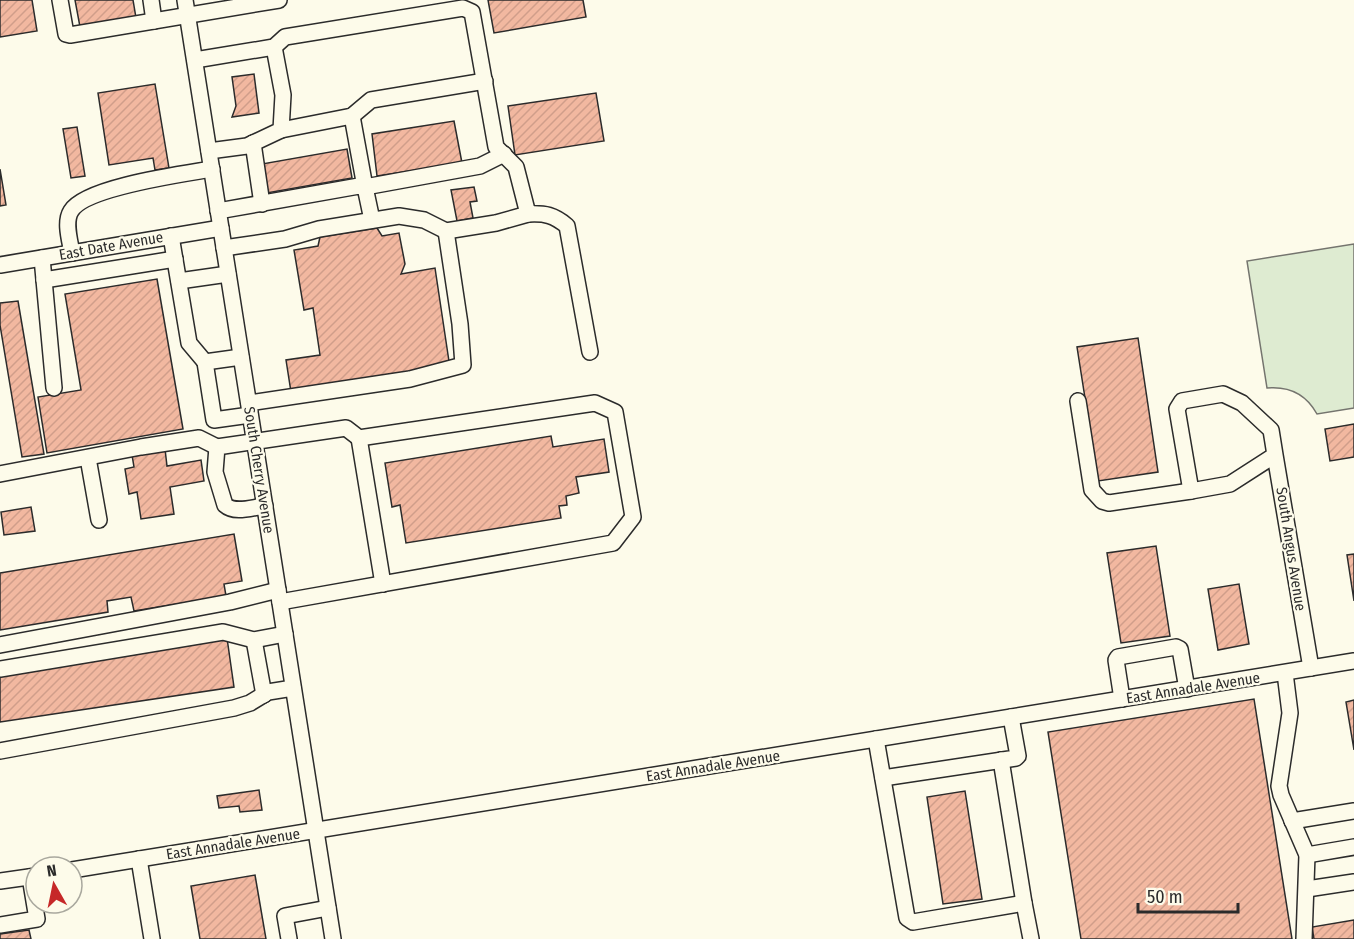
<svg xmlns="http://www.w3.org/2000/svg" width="1354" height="939" font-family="'Fira Sans Condensed',sans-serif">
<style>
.grass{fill:#deebd1;stroke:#74746e;stroke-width:1.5}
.building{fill:url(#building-hatch);stroke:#2b2b2b;stroke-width:1.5}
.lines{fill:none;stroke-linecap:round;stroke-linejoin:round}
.minor-casing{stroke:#2b2b2b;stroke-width:18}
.minor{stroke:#fdfbea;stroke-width:15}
.labels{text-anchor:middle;stroke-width:4.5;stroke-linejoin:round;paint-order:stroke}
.street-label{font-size:15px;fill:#2b2b2b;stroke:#fdfbea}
</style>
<defs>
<pattern id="building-hatch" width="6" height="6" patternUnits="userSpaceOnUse" patternTransform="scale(1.5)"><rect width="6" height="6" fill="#f2b8a0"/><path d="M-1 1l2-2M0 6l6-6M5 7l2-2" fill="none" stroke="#d09e8a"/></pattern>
</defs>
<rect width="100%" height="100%" fill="#fdfbea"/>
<path class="grass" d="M1354 244V408L1317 414C1306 394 1289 386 1267 388L1247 261Z"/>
<g class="building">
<path d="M0 0H32L37 31 0 37Z"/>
<path d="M75 0H133L136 18 80 27Z"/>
<path d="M488 0H583L586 17 494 33Z"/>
<path d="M254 74 259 113 232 117 236 106 232 77Z"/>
<path d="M155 84 169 168 155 170 153 158 109 165 98 93Z"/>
<path d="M596 93 604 141 515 155 508 106Z"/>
<path d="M454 121 462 163 377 176 372 134Z"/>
<path d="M77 127 85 176 71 178 63 129Z"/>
<path d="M347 149 352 178 261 194 256 165Z"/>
<path d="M0 169 6 205 0 206Z"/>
<path d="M474 187 477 201 470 202 473 218 457 221 451 190Z"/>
<path d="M377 228 382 236 399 233 405 264 401 274 435 268 450 368 291 392 286 360 320 355 313 308 304 310 294 250 318 246 320 237Z"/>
<path d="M157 279 183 429 47 453 38 397 81 390 65 294Z"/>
<path d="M18 301 44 454 22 457 0 325V303Z"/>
<path d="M1138 338 1158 472 1098 481 1077 347Z"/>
<path d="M1354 424V457L1330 461 1325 429Z"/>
<path d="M551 436 553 447 604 439 609 472 576 477 579 493 566 496 567 505 559 506 561 518 406 543 400 505 392 507 385 463Z"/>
<path d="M165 449 167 466 201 460 204 481 170 487 174 514 141 519 137 492 129 494 125 469 134 467 132 455Z"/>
<path d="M31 507 35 531 4 535 1 512Z"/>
<path d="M234 534 242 581 224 584 226 596 134 611 131 597 107 601 108 612 0 630V573Z"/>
<path d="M1156 546 1170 636 1121 643 1107 553Z"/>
<path d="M1354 554V601L1347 555Z"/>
<path d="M1239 584 1249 644 1218 650 1208 589Z"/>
<path d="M227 638 234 687 0 722V673Z"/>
<path d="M1254 699 1292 939H1081L1048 732Z"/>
<path d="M1354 700V750L1346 702Z"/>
<path d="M259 790 262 810 240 812 239 806 219 808 217 796Z"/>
<path d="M965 791 982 899 943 904 927 797Z"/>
<path d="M255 875 266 939H200L191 886Z"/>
<path d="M1354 920V939H1314L1312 927Z"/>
<path d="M29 930 31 939H0V934Z"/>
</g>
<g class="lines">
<g class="minor-casing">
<g id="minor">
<path d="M60 0 66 34 70 35 279 0"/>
<path d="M151 0 154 21"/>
<path d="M185 0 333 939"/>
<path d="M195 60 274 47 285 37 463 8 472 12 496 147 516 167 528 214C545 213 554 215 567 226L590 352"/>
<path d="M352 116 365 187 480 166 504 154"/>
<path d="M281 130 352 116 371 100 485 81"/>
<path d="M253 143 262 204"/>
<path d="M209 151 247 146 281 130 283 95 274 47"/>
<path d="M218 211 359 186 365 187 372 220"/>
<path d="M171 236 189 343 205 362 241 357"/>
<path d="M224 248 285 239 319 229 399 216 424 220 446 231 496 223 528 214"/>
<path d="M72 253C70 241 64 222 71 211 85 187 183 174 212 169"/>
<path d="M42 258 54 388"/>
<path d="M0 265 221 228"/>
<path d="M44 280 175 259"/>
<path d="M179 281 228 274"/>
<path d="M205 362 214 420 250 415"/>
<path d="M1078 401 1092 490 1102 501 1109 503 1191 491"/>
<path d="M249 403 410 379 463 365 460 324 446 231"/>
<path d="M359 438 383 584"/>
<path d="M1275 455 1230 484 1191 491 1177 409 1182 401 1223 394 1242 403 1271 430 1275 455 1311 668"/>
<path d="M88 458 99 520"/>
<path d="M0 474 141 447 199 438 217 447"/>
<path d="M265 506C253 507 235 514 225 505L215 472 217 447 346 428 359 438 595 403 615 412 633 517 613 543 280 602"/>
<path d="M254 640 264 695"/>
<path d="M0 645 230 602 278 590"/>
<path d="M0 669 223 632 254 640 285 634"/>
<path d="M1285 673 1290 713 1279 786 1281 795 1307 855 1304 939"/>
<path d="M1122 699 1116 660 1118 657 1176 647 1180 649 1187 689"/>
<path d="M876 739 907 918 913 922 1024 903 1031 939"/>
<path d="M0 751 234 708 250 703 268 692 293 688"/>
<path d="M1001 760 1024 903"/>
<path d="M883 778 1016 758 1018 756 1011 717"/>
<path d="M1292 821 1354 811"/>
<path d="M1307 855 1354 847"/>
<path d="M139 859 152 939"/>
<path d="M72 870 1354 661"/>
<path d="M0 881 36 876"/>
<path d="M1307 889 1354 882"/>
<path d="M0 925 37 919 30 877"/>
<path d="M289 939 285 916 328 908"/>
</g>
</g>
<use href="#minor" class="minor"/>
</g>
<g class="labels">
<g class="street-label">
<text transform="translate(111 246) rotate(-10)" y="5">East Date Avenue</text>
<text transform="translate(259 470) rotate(81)" y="5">South Cherry Avenue</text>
<text transform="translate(1291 549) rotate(81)" y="5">South Angus Avenue</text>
<text transform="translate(1193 688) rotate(-9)" y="5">East Annadale Avenue</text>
<text transform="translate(713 766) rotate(-9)" y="5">East Annadale Avenue</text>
<text transform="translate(233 844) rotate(-9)" y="5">East Annadale Avenue</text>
</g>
</g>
<g transform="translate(54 885) rotate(351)"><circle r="28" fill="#fdfbea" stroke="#a9a89e" stroke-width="1.5"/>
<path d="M0-4.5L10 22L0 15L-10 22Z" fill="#c62828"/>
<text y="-9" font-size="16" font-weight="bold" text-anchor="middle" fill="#2b2b2b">N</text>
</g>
<path d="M1138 903v9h100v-9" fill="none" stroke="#2b2b2b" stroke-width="3"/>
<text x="1147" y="903" font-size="18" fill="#2b2b2b" stroke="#fdfbea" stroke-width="4.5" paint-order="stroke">50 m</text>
</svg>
